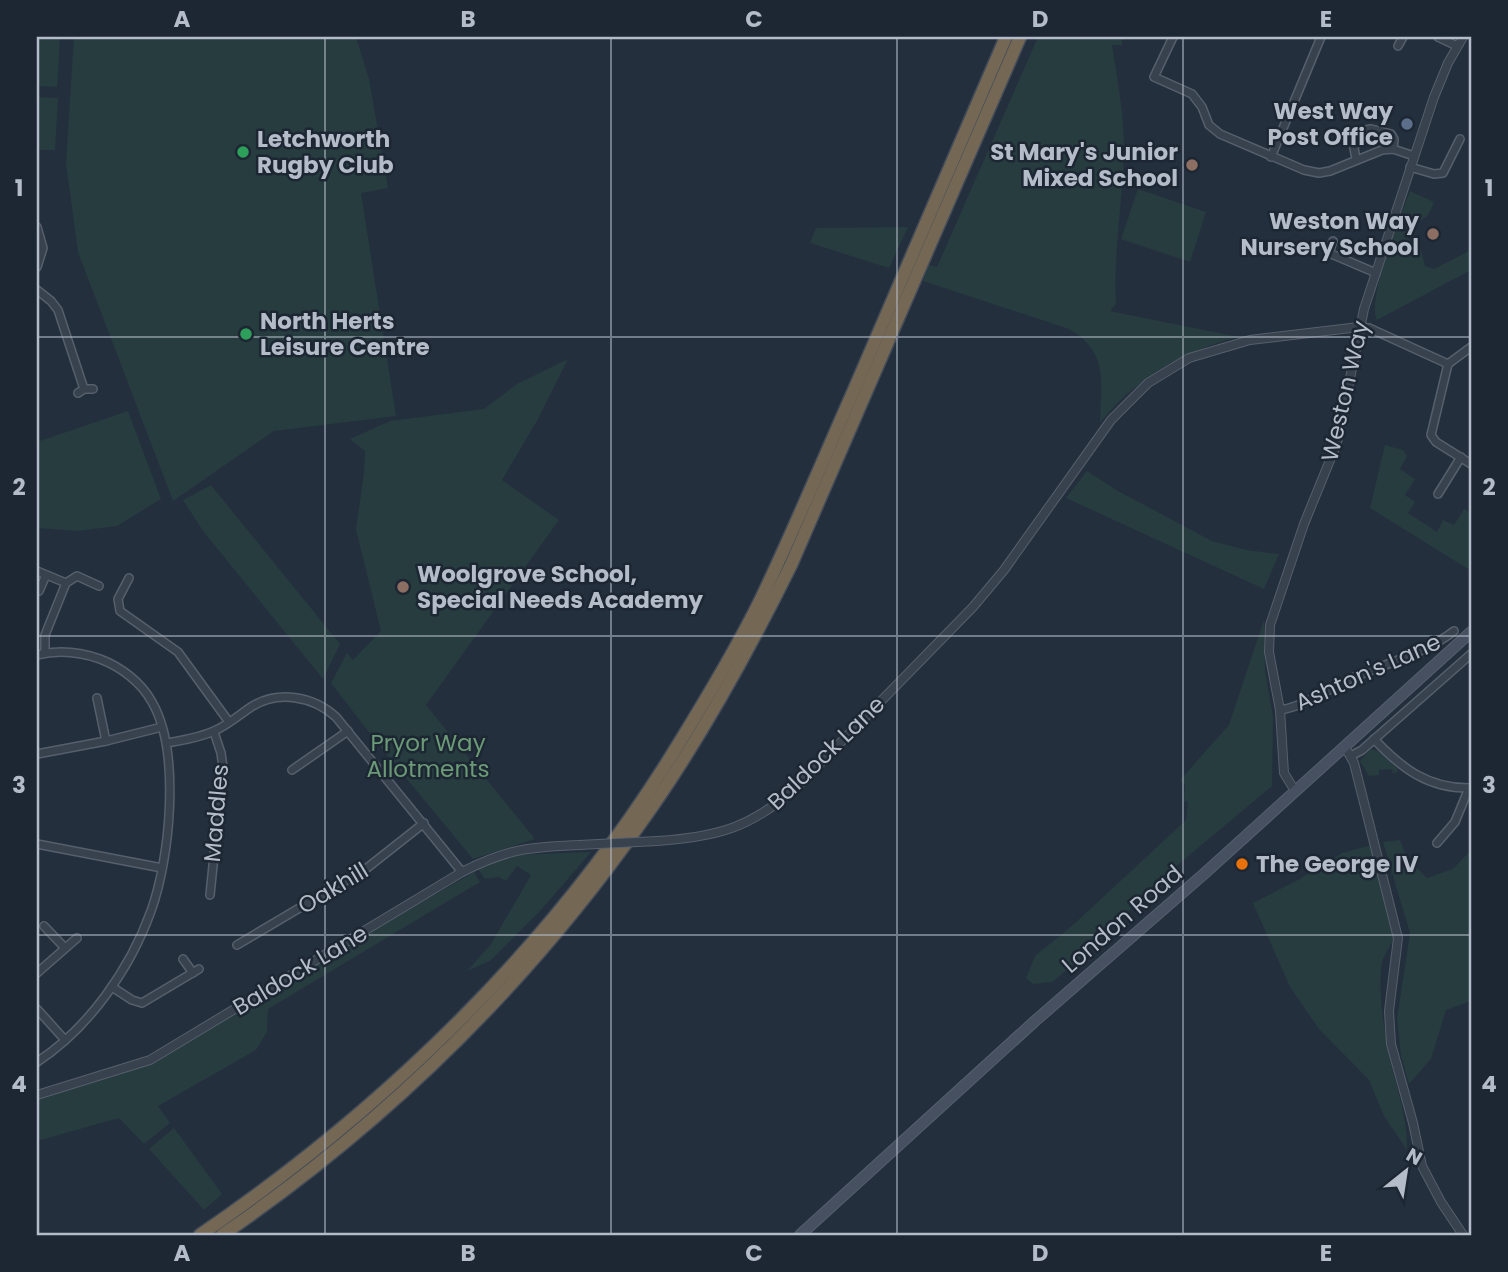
<svg xmlns="http://www.w3.org/2000/svg" width="1508" height="1272" font-family="Poppins,sans-serif">
<style>
.green{fill:#263c3f}
.lines{fill:none;stroke-linecap:round;stroke-linejoin:round}
.minor-casing{stroke:#565f6c;stroke-width:10}
.tertiary-casing{stroke:#565f6c;stroke-width:10}
.secondary-casing{stroke:#565f6c;stroke-width:12}
.motorway-casing{stroke:#434c59;stroke-width:15}
.minor{stroke:#38414e;stroke-width:7}
.tertiary{stroke:#38414e;stroke-width:8}
.secondary{stroke:#465061;stroke-width:10}
.motorway{stroke:#746855;stroke-width:12}
.tertiary-bridge-casing{stroke:#565f6c;stroke-width:10;stroke-linecap:butt}
.tertiary-bridge{stroke:#38414e;stroke-width:8}
.grid{fill:none;stroke:#b4bcc9;stroke-width:2;stroke-opacity:0.55}
.service-dot{fill:#5c6f8a;stroke:#1d2633;stroke-width:2.5}
.leisure-dot{fill:#2e9e5b;stroke:#1d2633;stroke-width:2.5}
.education-dot{fill:#8d6e63;stroke:#1d2633;stroke-width:2.5}
.food-dot{fill:#e8710a;stroke:#1d2633;stroke-width:2.5}
.labels{text-anchor:middle;stroke-width:5;stroke-linejoin:round;paint-order:stroke}
.poi-label{font-size:23px;font-weight:bold;fill:#b4bcc9;stroke:#1d2633;text-anchor:start}
.street-label{font-size:23px;fill:#b4bcc9;stroke:#1d2633}
.park-label{font-size:23px;fill:#6b9a76;stroke:#1d2633}
.neatline{fill:none;stroke:#b4bcc9;stroke-width:2.5}
.grid-label{font-size:23px;text-anchor:middle;font-weight:bold;fill:#b4bcc9}
</style>
<rect width="100%" height="100%" fill="#242f3e"/>
<g class="green">
<path d="M37 37H60L57 87 37 86Z"/>
<path d="M74 37H356L369 79 388 188 361 193 396 416 274 431 173 501 78 252 66 163Z"/>
<path d="M1038 37H1122V45H1112C1117 76 1123 109 1124 142 1124 196 1113 250 1116 304L1110 311 1239 337C1184 350 1135 379 1100 423 1101 383 1109 352 1069 329L923 281 929 265 937 267Z"/>
<path d="M37 97 58 98 55 150H37Z"/>
<path d="M1138 189 1206 212 1190 262 1121 239Z"/>
<path d="M1410 191 1434 202C1427 222 1424 218 1407 224L1404 228 1407 238 1420 247 1425 266 1434 269 1471 250V270L1377 320C1366 299 1401 216 1410 191Z"/>
<path d="M908 227 889 268 810 243 816 228Z"/>
<path d="M568 359 538 419 502 480 559 520 426 705 535 839 473 859 378 744 331 683 347 653 353 660 381 631 356 530 364 472 365 451 350 439 390 421 484 409 517 384Z"/>
<path d="M128 411 161 499 117 526 78 531 37 528V442Z"/>
<path d="M1385 445 1403 450 1407 456 1400 469 1415 479 1405 495 1415 502 1408 513 1437 532 1443 520 1454 525 1464 509 1471 513V566L1468 569 1370 508Z"/>
<path d="M1087 471 1118 491 1212 541 1246 550 1279 554 1264 589 1066 498Z"/>
<path d="M211 485 340 644 323 679 203 531 183 500Z"/>
<path d="M1264 620 1265 671 1273 716 1272 786 1161 879 1078 961 1052 982 1033 984 1026 978 1035 956 1074 924 1186 820 1188 802 1184 801 1185 785 1180 780 1229 725Z"/>
<path d="M1371 749 1378 751 1398 769 1397 772 1393 774 1392 769 1379 770V775L1369 776 1360 761Z"/>
<path d="M1400 840 1407 858 1427 878 1453 869 1471 850V1001L1446 1010 1431 1059 1409 1084 1401 1056 1397 1019 1410 933 1383 842Z"/>
<path d="M1372 845 1395 933C1393 946 1382 954 1381 968 1379 997 1384 1031 1390 1059 1397 1090 1408 1118 1407 1150L1384 1116 1369 1080 1319 1029 1290 987 1253 903 1298 880 1342 853Z"/>
<path d="M591 852 541 910 490 961 467 971 491 944 531 875 517 866 506 881 499 877 485 879 478 869 514 855Z"/>
<path d="M474 872 480 882 268 1009 267 1032 256 1050 158 1106 170 1123 144 1144 119 1118 37 1141V1099L146 1066 260 996Z"/>
<path d="M174 1128 222 1194 204 1210 149 1149Z"/>
</g>
<g class="lines">
<g class="minor-casing">
<g id="minor">
<path d="M1173 37 1154 77 1192 94 1202 107 1209 125 1220 134 1304 170 1319 173 1330 171 1382 150 1393 149 1414 156"/>
<path d="M1438 37 1457 46"/>
<path d="M1398 46 1403 37"/>
<path d="M1271 157 1321 37"/>
<path d="M1356 159 1354 148 1361 131 1371 129 1391 134 1394 139 1393 149"/>
<path d="M1410 167 1434 174 1443 173 1460 139"/>
<path d="M37 227 43 248 37 267"/>
<path d="M1333 241 1329 253 1376 273"/>
<path d="M37 290 51 301 58 310 84 389"/>
<path d="M1359 327 1369 328 1448 364"/>
<path d="M1448 364 1431 435 1436 442 1471 464"/>
<path d="M1448 364 1471 347"/>
<path d="M78 393 84 389H93"/>
<path d="M1438 494 1461 457"/>
<path d="M37 571 66 583 45 635V653"/>
<path d="M129 578 118 599 120 611 178 652 229 722"/>
<path d="M66 583 77 576 99 586"/>
<path d="M39 591 46 575"/>
<path d="M37 655C57 650 80 652 100 659 121 667 141 682 152 702 181 752 170 859 151 911 130 969 89 1028 37 1062"/>
<path d="M97 698 106 741"/>
<path d="M1280 710C1303 707 1328 689 1350 679 1385 663 1423 655 1454 631"/>
<path d="M1374 739C1402 769 1429 789 1471 788"/>
<path d="M167 743C183 740 199 738 214 731 228 725 239 715 251 707 278 690 313 696 336 717L462 872"/>
<path d="M37 754 106 741 162 727"/>
<path d="M1351 756 1362 750 1471 654"/>
<path d="M292 770 348 731"/>
<path d="M1437 843 1455 822 1469 788"/>
<path d="M37 844 162 868"/>
<path d="M210 895 223 767 221 753 214 732"/>
<path d="M44 926 65 948"/>
<path d="M237 945 367 868 424 823"/>
<path d="M183 959 193 973"/>
<path d="M37 973 77 938"/>
<path d="M112 987 132 1000 142 1003 199 969"/>
<path d="M37 1009 65 1040"/>
</g>
</g>
<g class="tertiary-casing">
<g id="tertiary">
<path d="M1345 747 1354 763 1398 938 1389 1011 1391 1044 1413 1123 1422 1166 1441 1202 1463 1235"/>
<path d="M1295 791 1284 773 1280 710 1269 652 1270 625 1304 524 1337 443 1364 309 1434 97 1448 63 1463 37"/>
<path d="M657 841C719 837 752 827 798 786L973 607 1004 570 1111 420 1148 383 1189 358 1250 340 1359 327"/>
<path d="M37 1095 150 1060 462 872C507 849 529 847 579 845"/>
</g>
</g>
<g class="secondary-casing">
<path id="secondary" d="M800 1235 1035 1021 1205 873 1471 632"/>
</g>
<g class="motorway-casing">
<g id="motorway">
<path d="M200 1235C386 1108 554 945 673 753 704 703 735 652 761 599 794 530 823 460 854 390 905 272 955 154 1006 37"/>
<path d="M222 1235C385 1123 528 983 642 821 700 740 747 654 791 565L1020 37"/>
</g>
</g>
<use href="#minor" class="minor"/>
<use href="#tertiary" class="tertiary"/>
<use href="#secondary" class="secondary"/>
<use href="#motorway" class="motorway"/>
<g class="tertiary-bridge-casing">
<path id="tertiary-bridge" d="M579 845 657 841"/>
</g>
<use href="#tertiary-bridge" class="tertiary-bridge"/>
</g>
<path class="grid" d="M325 37V1235M611 37V1235M897 37V1235M1183 37V1235M37 337H1471M37 636H1471M37 935H1471"/>
<circle class="service-dot" cx="1407" cy="124" r="7"/>
<g class="leisure-dot">
<circle cx="243" cy="152" r="7"/>
<circle cx="246" cy="334" r="7"/>
</g>
<g class="education-dot">
<circle cx="1192" cy="165" r="7"/>
<circle cx="1433" cy="234" r="7"/>
<circle cx="403" cy="587" r="7"/>
</g>
<circle class="food-dot" cx="1242" cy="864" r="7"/>
<g class="labels">
<g class="poi-label">
<text x="1393" y="119" text-anchor="end">West Way<tspan x="1393" dy="26">Post Office</tspan></text>
<text x="257" y="147">Letchworth<tspan x="257" dy="26">Rugby Club</tspan></text>
<text x="1178" y="160" text-anchor="end">St Mary's Junior<tspan x="1178" dy="26">Mixed School</tspan></text>
<text x="1419" y="229" text-anchor="end">Weston Way<tspan x="1419" dy="26">Nursery School</tspan></text>
<text x="260" y="329">North Herts<tspan x="260" dy="26">Leisure Centre</tspan></text>
<text x="417" y="582">Woolgrove School,<tspan x="417" dy="26">Special Needs Academy</tspan></text>
<text x="1256" y="872">The George IV</text>
</g>
<g class="street-label">
<text transform="translate(1345 391) rotate(-77)" y="8">Weston Way</text>
<text transform="translate(1368 672) rotate(-24)" y="8">Ashton's Lane</text>
<text transform="translate(826 753) rotate(-44)" y="8">Baldock Lane</text>
<text transform="translate(216 813) rotate(-85)" y="8">Maddles</text>
<text transform="translate(333 888) rotate(-31)" y="8">Oakhill</text>
<text transform="translate(1122 919) rotate(-41)" y="8">London Road</text>
<text transform="translate(300 970) rotate(-31)" y="8">Baldock Lane</text>
</g>
<g class="park-label">
<text x="428" y="751">Pryor Way<tspan x="428" dy="26">Allotments</tspan></text>
</g>
</g>
<rect width="1508" height="1272" fill="none" stroke="#1d2633" stroke-width="77"/>
<g transform="translate(1406 1171) rotate(30)" stroke="#1d2633" stroke-width="5" paint-order="stroke">
<path d="M0-5L12 26L0 18L-12 26Z" fill="#b4bcc9"/>
<text y="-10" font-size="19" font-weight="bold" text-anchor="middle" fill="#b4bcc9">N</text>
</g>
<rect x="38" y="38" width="1432" height="1196" class="neatline"/>
<g class="grid-label">
<text x="182" y="27">A</text>
<text x="468" y="27">B</text>
<text x="754" y="27">C</text>
<text x="1040" y="27">D</text>
<text x="1326" y="27">E</text>
<text x="19" y="196">1</text>
<text x="1489" y="196">1</text>
<text x="19" y="495">2</text>
<text x="1489" y="495">2</text>
<text x="19" y="793">3</text>
<text x="1489" y="793">3</text>
<text x="19" y="1092">4</text>
<text x="1489" y="1092">4</text>
<text x="182" y="1261">A</text>
<text x="468" y="1261">B</text>
<text x="754" y="1261">C</text>
<text x="1040" y="1261">D</text>
<text x="1326" y="1261">E</text>
</g>
</svg>
